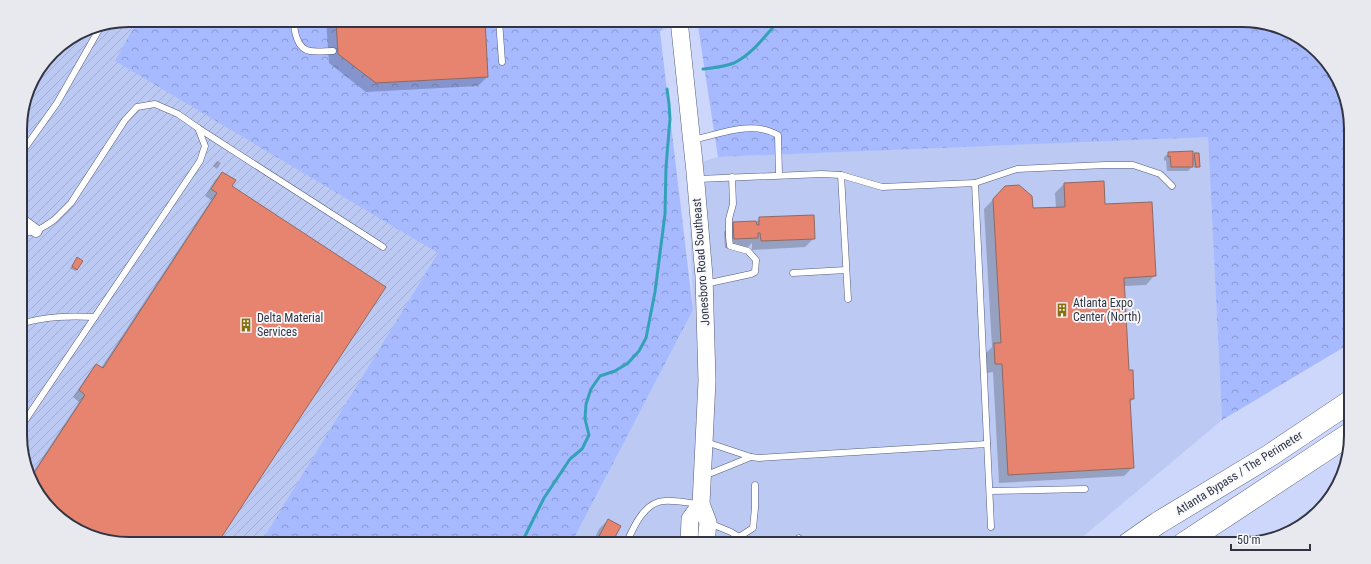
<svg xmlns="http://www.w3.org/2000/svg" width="1371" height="564" font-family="'Roboto Condensed',sans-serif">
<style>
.built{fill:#bcc9f2}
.industrial{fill:url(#industrial-furrows)}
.forest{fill:url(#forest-crowns)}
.shadow{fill:#0003}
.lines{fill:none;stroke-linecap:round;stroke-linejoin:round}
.stream{stroke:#34a2b6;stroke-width:3}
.building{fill:#e68470;stroke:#8f6961}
.lane-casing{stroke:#545d7b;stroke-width:7}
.street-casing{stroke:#545d7b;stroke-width:13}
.secondary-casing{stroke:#545d7b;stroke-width:18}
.highway-casing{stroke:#545d7b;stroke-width:23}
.lane{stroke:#fff;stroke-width:6}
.street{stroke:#fff;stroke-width:12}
.secondary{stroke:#fff;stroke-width:17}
.highway{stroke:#fff;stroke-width:22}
.labels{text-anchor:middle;stroke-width:3.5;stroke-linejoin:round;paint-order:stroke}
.street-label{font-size:12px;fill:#313543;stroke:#f8f9fd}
.poi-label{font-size:12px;fill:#313543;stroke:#f8f9fd;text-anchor:start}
.rim{fill:none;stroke:#313543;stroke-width:2}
</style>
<defs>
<pattern id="industrial-furrows" width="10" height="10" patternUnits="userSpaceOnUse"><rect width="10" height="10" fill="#bcc9f2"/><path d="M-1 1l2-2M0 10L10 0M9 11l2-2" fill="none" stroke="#a2add1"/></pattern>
<pattern id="forest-crowns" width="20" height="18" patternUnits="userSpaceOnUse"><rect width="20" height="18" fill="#a7baff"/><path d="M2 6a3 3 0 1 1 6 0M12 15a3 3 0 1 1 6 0" fill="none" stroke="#8998d0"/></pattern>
</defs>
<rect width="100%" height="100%" fill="#ccd7fb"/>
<path class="built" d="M1208 136 1222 420 1085 535 1065 544H571L693 310 688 166 718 157Z"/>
<path class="industrial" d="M129 20H681L660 32 275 521 260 544H129L94 538 47 507 22 456 20 122 31 81 57 47 88 28Z"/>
<g class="forest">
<path d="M138 20H661L660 32 693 310 571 544H260L438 253 115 61Z"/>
<path d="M697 20H1242L1277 26 1324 57 1350 115 1351 343 1222 420 1208 137 718 157Z"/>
</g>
<g class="shadow">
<path d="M326 20H484L487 77 478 86 366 92 329 63Z"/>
<path d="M1169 153 1192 157 1195 154 1199 166 1197 168H1194V165L1188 171H1167L1166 160 1164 161V157Z"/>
<path d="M217 161 221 163 217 169 213 166Z"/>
<path d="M222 173 231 186 129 544 94 538 47 507 31 475 79 402 73 397 90 372 96 365 101 368 211 200 205 196 215 180Z"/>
<path d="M1064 184 1104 205 1155 275 1146 285 1124 286 1128 371 1133 399 1129 403 1133 467 1124 476 999 483 993 372 987 373 986 353 992 347 984 209 1005 187 1032 209 1056 208 1055 193Z"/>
<path d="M760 218 814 238 805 247 752 250V243L748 247 725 248 724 232 733 223 756 222Z"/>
<path d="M76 260 77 270 75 271 70 268Z"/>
<path d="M608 520 613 539 616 544H592L599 529Z"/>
</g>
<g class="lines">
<g class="stream">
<path d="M703 69C713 68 724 67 734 63 753 54 766 34 780 20"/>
<path d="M521 544 544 498 570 459 582 449 589 435 585 419 586 404 591 389 600 376 615 371 628 363 639 351 646 338 655 292 665 214 666 167 670 119 669 104 667 89"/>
</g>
</g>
<g class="building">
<path d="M336 20H485L488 77 376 83 338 54Z"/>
<path d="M1193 151V167H1171L1170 156 1168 157V152Z"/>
<path d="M1194 153H1199L1200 167H1196Z"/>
<path d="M222 172 236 180 232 186 386 287 217 544H129L94 538 47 507 32 476 85 395 79 390 96 364 103 368 217 193 211 189Z"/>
<path d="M1104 181 1105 204 1152 202 1156 276 1124 278 1129 370H1133L1134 399H1130L1134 468 1008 475 1002 364H995L994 343H1001L993 199 1005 186 1019 185 1032 196 1033 208 1065 207 1064 183Z"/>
<path d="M814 215 815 239 761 241 760 233H758V238L734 239 733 222 756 221 757 225H759V217Z"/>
<path d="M77 257 83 261 77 270 72 266Z"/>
<path d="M608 519 621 526 614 539 618 541 617 544H595Z"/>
</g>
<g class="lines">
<g class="lane-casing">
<g id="lane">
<path d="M294 20C294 31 297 49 310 51 317 52 326 51 333 51"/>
<path d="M499 20 502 62"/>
<path d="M198 128 383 247"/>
<path d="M693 140C720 134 753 120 778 135L779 175"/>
<path d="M20 150 25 148 57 103 101 26"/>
<path d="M841 175 848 299"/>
<path d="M698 179 822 174 841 175 882 187 975 183 991 527"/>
<path d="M975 183 1017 169 1105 165H1133L1160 174 1172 186"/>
<path d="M21 233 36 231 45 226 54 220 71 203 125 120 137 107 155 104 178 114 198 128 205 146 200 161 22 425"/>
<path d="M793 273 846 270"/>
<path d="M705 284 751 274 755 272 756 260 748 251 730 246 729 237V219L733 204 732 177"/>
<path d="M21 324C45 316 70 316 95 317"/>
<path d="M751 457 759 458 987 444"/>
<path d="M704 476 751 457 706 442"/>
<path d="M990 491 1085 489"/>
<path d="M709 523 731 532 739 537"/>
<path d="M739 537 753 528 755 508V485"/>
<path d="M799 538 800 544"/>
<path d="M626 544C633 528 644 502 664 501 675 500 688 503 699 504"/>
</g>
</g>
<g class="street-casing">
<path id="street" d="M21 220 36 231"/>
</g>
<g class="secondary-casing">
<g id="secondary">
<path d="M679 20 695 172 704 276 707 381 701 504 708 522 706 544"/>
<path d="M689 544 690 519 701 504"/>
</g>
</g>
<g class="highway-casing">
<g id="highway">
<path d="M1128 544 1158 523 1269 456 1351 401"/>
<path d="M1183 544 1351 433"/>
</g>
</g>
<use href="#lane" class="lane"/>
<use href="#street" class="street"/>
<use href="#secondary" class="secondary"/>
<use href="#highway" class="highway"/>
</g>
<defs>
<g id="building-bare" transform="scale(1.08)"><path d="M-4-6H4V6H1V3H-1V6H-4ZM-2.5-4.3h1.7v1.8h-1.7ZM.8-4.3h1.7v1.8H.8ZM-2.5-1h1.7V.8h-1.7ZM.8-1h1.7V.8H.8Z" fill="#896f10" stroke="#f8f9fd" stroke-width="2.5" paint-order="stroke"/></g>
</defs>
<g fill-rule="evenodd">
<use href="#building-bare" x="1062" y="310"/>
<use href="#building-bare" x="246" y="325"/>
</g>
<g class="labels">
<g class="street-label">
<text transform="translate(701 262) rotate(-94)" y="4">Jonesboro Road Southeast</text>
<text transform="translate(1239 473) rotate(-32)" y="4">Atlanta Bypass / The Perimeter</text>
</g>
<g class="poi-label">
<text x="1073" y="307">Atlanta Expo<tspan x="1073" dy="14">Center (North)</tspan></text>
<text x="257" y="322">Delta Material<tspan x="257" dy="14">Services</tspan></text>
</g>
</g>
<path d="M0 0H1371V564H0ZM129 27H1242A102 102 0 0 1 1344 129V435A102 102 0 0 1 1242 537H129A102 102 0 0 1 27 435V129A102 102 0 0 1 129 27Z" fill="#e8e9ee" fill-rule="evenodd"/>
<path class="rim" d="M129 27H1242A102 102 0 0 1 1344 129V435A102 102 0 0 1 1242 537H129A102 102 0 0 1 27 435V129A102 102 0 0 1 129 27Z"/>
<path d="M1231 544v6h79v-6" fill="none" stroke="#313543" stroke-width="2"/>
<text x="1237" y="544" font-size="12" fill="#313543" stroke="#f8f9fd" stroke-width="3" paint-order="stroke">50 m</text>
</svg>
